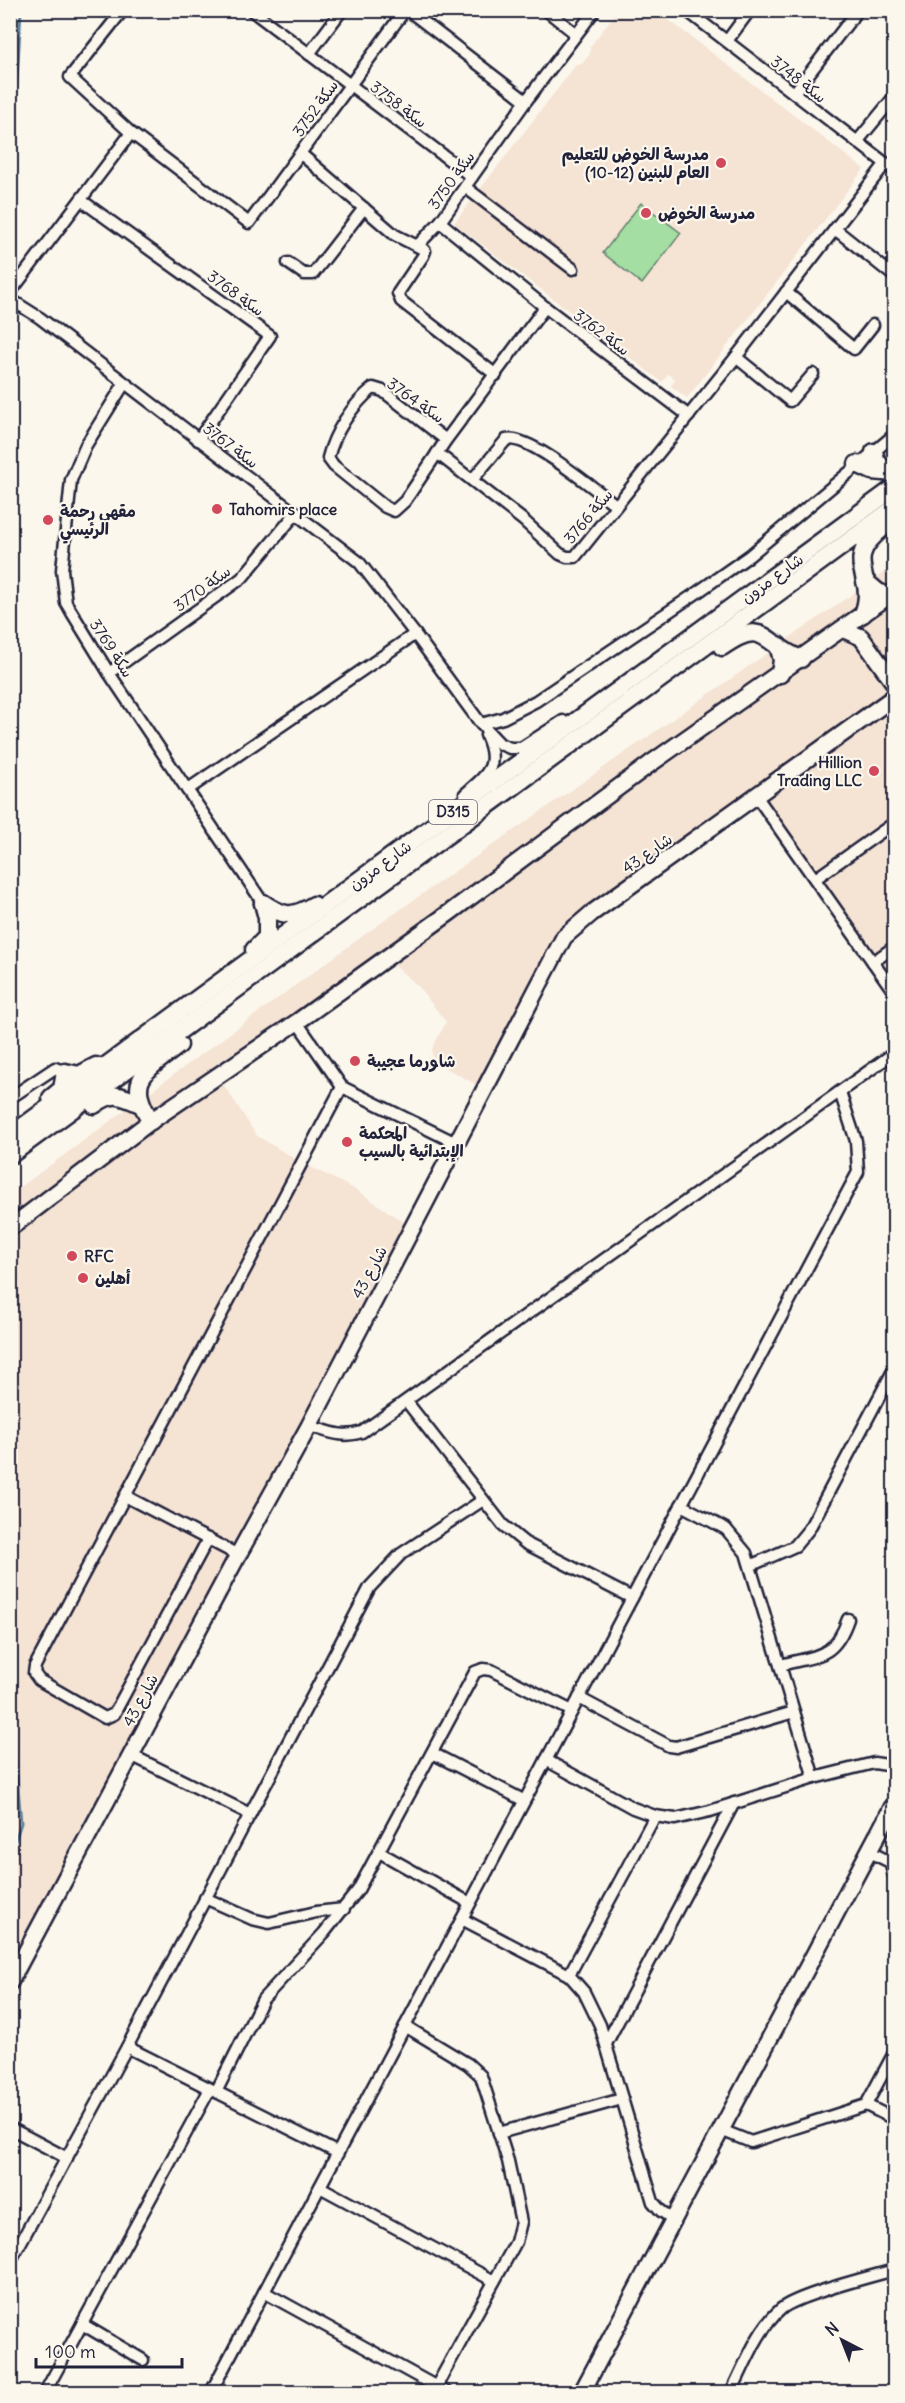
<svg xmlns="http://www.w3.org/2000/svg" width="905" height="2403" font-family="Delius,'Playpen Sans Arabic',sans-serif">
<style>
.built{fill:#f5e3d4}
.green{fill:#a4dea3;stroke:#63806f;stroke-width:1.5}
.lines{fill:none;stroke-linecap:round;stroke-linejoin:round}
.stream{stroke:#59839d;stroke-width:3}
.street-casing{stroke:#22223b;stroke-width:15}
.secondary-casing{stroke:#22223b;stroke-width:20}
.primary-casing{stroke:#22223b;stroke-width:21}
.street{stroke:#fbf7ec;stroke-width:10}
.secondary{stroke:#fbf7ec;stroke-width:15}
.primary{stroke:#fbf7ec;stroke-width:16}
.poi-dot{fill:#d1495b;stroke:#fbf7ec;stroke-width:2}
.labels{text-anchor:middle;stroke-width:4.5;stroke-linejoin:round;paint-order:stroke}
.shield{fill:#fbf7ec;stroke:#636270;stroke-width:1.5}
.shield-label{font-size:15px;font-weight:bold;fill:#22223b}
.street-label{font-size:16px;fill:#22223b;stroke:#fbf7ec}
.poi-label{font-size:16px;font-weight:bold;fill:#22223b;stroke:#fbf7ec;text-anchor:start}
</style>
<rect width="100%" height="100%" fill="#fbf7ec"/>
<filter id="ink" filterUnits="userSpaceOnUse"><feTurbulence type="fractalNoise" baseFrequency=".0167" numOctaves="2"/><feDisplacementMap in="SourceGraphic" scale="12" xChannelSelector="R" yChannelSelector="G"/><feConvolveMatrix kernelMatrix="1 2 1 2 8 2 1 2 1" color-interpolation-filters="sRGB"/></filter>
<g filter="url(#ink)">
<g class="built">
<path d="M617 11H657L864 169 687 398 671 386 676 379 668 374 662 382 454 223 470 203 476 202 482 193 481 188 576 65 582 64 590 54V47Z"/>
<path d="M894 565V992L757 797 577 924 479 1086 433 1061 432 1049 446 1022 418 986 393 964 224 1085 257 1136 297 1160 358 1191 412 1228 11 1982V1194L371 930Z"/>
</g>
<path class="green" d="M641 203 681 233 642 284 603 253Z"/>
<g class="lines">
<g class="stream">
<path d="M10 128 17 80 21 10"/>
<path d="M10 1695 21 1823 10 1855"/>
</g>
<g class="street-casing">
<g id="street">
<path d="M123 10 70 77 131 133 249 223 405 10"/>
<path d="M251 10 472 177"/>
<path d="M408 10 526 101"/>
<path d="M546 10 576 34"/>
<path d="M686 10 894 170"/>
<path d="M727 41 750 10"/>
<path d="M309 54 342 10"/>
<path d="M794 93 858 10"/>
<path d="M857 142 894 97"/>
<path d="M301 154 395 235 423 249 425 251 423 256 398 293 401 301 496 375"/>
<path d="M465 187 573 269"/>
<path d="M81 200 270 336 198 440"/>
<path d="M440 222 545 307 689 416"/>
<path d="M835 229 894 276"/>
<path d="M418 245 440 222 526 101 595 10"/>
<path d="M288 263 304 274H313L364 208"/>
<path d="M786 292 854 349 873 325"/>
<path d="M10 293 131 133"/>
<path d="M10 299 40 318 359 562 415 634 481 724 500 744 510 748H521L563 721"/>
<path d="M736 357 790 401 813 374"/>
<path d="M124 384 86 445 71 480 62 570 66 603 109 673 263 903"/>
<path d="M446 440 383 391 373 388C352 405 334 433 328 458L334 466 385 507 394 511 405 501 446 440 545 307"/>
<path d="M437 453 523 520 560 554 567 557H575L736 357 886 163"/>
<path d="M472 480 506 440C528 433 595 490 616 505"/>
<path d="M109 673 242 578 297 512"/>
<path d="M481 724 503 718 536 701 695 594 749 556 894 435"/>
<path d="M187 790 415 634"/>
<path d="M465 794C488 774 500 766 486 735"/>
<path d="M757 797 894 992"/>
<path d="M815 879 894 823"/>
<path d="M873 962 894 947"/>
<path d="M297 1022 342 1087 456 1143"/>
<path d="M10 1098 55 1068 65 1072"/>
<path d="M407 1402 503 1525 525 1543 632 1598"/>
<path d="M309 1426C328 1431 342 1439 362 1432L894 1053"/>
<path d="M125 1496 238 1555"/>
<path d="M681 1505 726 1529 746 1553 814 1778"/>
<path d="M208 1539 114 1714 105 1718 39 1680 34 1673 35 1666 342 1087"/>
<path d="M752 1565 795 1546 809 1529 894 1369"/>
<path d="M781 1665C817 1655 834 1659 848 1619"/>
<path d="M579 1698 669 1746 676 1747 794 1712"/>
<path d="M432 1753 523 1800"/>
<path d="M131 1755 250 1814"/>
<path d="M546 1760 633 1808 655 1816 675 1819 710 1811 814 1778 874 1763 894 1766"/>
<path d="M379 1852 470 1903"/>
<path d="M870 1852 890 1862 894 1876"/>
<path d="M205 1898 252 1919 269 1923 316 1912 344 1909"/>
<path d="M462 1919 569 1975 584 1992 600 2025 653 2202 661 2211 674 2220"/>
<path d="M569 1975 655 1816"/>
<path d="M405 2026 468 2064 481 2076 508 2161 521 2222 516 2242 436 2387"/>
<path d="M606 2044 734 1803"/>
<path d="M127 2047 338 2153"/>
<path d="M216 2092 263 1999 324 1933 358 1890 475 1672 483 1669 491 1670 572 1711"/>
<path d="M866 2105 894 2119"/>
<path d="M10 2128 67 2158"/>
<path d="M721 2130 751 2142 866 2105 894 2053"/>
<path d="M499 2133 622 2099"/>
<path d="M320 2187 494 2281"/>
<path d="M10 2262 127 2047 370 1587 401 1554 483 1500"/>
<path d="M264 2292 446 2392"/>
<path d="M82 2324 143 2360"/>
<path d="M586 2386 599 2392"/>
<path d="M45 2392 210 2089"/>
<path d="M211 2392 858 1172 856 1141 840 1092"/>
<path d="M731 2392C745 2365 757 2330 781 2309 797 2295 870 2277 894 2270"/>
</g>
</g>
<g class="secondary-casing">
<g id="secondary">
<path d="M842 629 861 637 894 683"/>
<path d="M10 1228 151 1121 297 1022 449 913 650 764 894 592"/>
<path d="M10 1982 238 1555 309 1426 564 937 592 913 894 697"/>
<path d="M582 2392 894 1804"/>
</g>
</g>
<g class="primary-casing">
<g id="primary">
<path d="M874 452 877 462 889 473"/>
<path d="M857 464 872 471 894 473"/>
<path d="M865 581 878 592 889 596"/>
<path d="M863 614C879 574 838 563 884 527"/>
<path d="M778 645 782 660 780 674"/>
<path d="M722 647C766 616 763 645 801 659"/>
<path d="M263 903C284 917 292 918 314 905"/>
<path d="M254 950 267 937V918L263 903"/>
<path d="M51 1098 62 1089 65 1072 79 1075 96 1066"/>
<path d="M94 1105C113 1091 120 1095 140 1104"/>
<path d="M151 1121C124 1079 146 1071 179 1045"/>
<path d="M10 1136 894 488"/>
<path d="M10 1155 894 508"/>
</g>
</g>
<use href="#street" class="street"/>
<use href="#secondary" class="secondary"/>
<use href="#primary" class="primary"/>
</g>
</g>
<g class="poi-dot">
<circle cx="721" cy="163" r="6"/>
<circle cx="646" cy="213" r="6"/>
<circle cx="217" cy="509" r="6"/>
<circle cx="48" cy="520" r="6"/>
<circle cx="874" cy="771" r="6"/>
<circle cx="355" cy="1061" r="6"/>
<circle cx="347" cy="1142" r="6"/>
<circle cx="72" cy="1256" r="6"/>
<circle cx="83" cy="1278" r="6"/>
</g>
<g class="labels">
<rect class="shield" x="429" y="800" width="48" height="24" rx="4.5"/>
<g class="shield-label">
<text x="453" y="817">D315</text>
</g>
<g class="street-label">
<text transform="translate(799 79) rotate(38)" y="6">سكة 3748</text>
<text transform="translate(399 104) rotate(37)" y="6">سكة 3758</text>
<text transform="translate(315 108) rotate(-54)" y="6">سكة 3752</text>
<text transform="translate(451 180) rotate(-54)" y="6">سكة 3750</text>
<text transform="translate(236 293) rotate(36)" y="6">سكة 3768</text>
<text transform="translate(602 332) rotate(37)" y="6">سكة 3762</text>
<text transform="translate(416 400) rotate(35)" y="6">سكة 3764</text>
<text transform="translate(231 445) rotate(37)" y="6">سكة 3767</text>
<text transform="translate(588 516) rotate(-50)" y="6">سكة 3766</text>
<text transform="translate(772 578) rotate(-36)" y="6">شارع مزون</text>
<text transform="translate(202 588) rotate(-36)" y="6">سكة 3770</text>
<text transform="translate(112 648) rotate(57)" y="6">سكة 3769</text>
<text transform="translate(647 853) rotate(-35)" y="6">شارع 43</text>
<text transform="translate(380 865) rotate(-36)" y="6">شارع مزون</text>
<text transform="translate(369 1272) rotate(-62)" y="6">شارع 43</text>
<text transform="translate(140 1700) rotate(-62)" y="6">شارع 43</text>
</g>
<g class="poi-label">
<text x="709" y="160" text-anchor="end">مدرسة الخوض للتعليم<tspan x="709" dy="18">العام للبنين (12-10)</tspan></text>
<text x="658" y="219">مدرسة الخوض</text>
<text x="229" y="515">Tahomirs place</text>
<text x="60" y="517">مقهي رحمة<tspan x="60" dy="18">الرئيسي</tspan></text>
<text x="862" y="768" text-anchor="end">Hillion<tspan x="862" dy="18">Trading LLC</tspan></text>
<text x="367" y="1067">شاورما عجيبة</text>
<text x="359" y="1139">المحكمة<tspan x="359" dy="18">الإبتدائية بالسيب</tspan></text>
<text x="84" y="1262">RFC</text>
<text x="95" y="1284">أهلين</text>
</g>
</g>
<rect width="905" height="2403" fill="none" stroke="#fbf7ec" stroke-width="36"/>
<rect x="18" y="18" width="869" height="2367" fill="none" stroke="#22223b" stroke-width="2" filter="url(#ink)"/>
<g transform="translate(842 2340) rotate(318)" stroke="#fbf7ec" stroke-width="4.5" paint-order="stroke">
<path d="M0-4.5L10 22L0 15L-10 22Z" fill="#22223b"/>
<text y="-9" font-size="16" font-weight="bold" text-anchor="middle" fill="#22223b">N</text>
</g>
<path d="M36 2358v9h146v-9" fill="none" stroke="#22223b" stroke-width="3"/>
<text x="45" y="2358" font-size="18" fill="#22223b" stroke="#fbf7ec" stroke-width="4.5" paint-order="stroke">100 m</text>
</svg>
